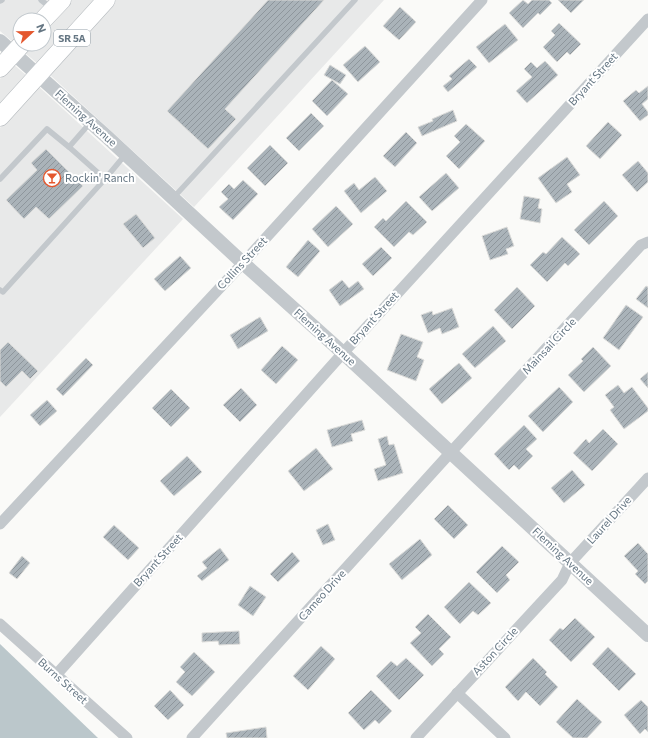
<svg xmlns="http://www.w3.org/2000/svg" width="648" height="738" font-family="Commissioner,sans-serif">
<style>
.built{fill:#e8e9e9}
.water{fill:#bbc7cb}
.building{fill:url(#building-hatch);stroke:#dcdcda}
.lines{fill:none;stroke-linecap:round;stroke-linejoin:round}
.primary-casing{stroke:#b5babe;stroke-width:19}
.service{stroke:#c3c8cc;stroke-width:5.5}
.minor{stroke:#c3c8cc;stroke-width:11}
.tertiary{stroke:#c3c8cc;stroke-width:14}
.primary{stroke:#fff;stroke-width:18}
.labels{text-anchor:middle;stroke-width:4;stroke-linejoin:round;paint-order:stroke}
.shield{fill:#fff;stroke:#939fa8;stroke-width:1}
.shield-label{font-size:10px;font-weight:bold;fill:#657683}
.street-label{font-size:11px;fill:#657683;stroke:#fff}
.poi-label{font-size:11px;fill:#657683;stroke:#fff;text-anchor:start}
</style>
<defs>
<pattern id="building-hatch" width="6" height="6" patternUnits="userSpaceOnUse"><rect width="6" height="6" fill="#aab3b9"/><path d="M-1 1l2-2M0 6l6-6M5 7l2-2" fill="none" stroke="#8e969c"/></pattern>
</defs>
<rect width="100%" height="100%" fill="#fafaf8"/>
<g class="built">
<path d="M0 0H52L34 20H20V35L13 42 0 31Z"/>
<path d="M72 0H96L38 64 24 52 32 44H44V31Z"/>
<path d="M116 0H384L194 207 49 74Z"/>
<path d="M13 64 27 76 0 106V79Z"/>
<path d="M38 86 183 219 0 417V128Z"/>
</g>
<path class="water" d="M0 644 98 738H0Z"/>
<g class="building">
<path d="M268 0H324L225 109 236 119 208 149 167 111Z"/>
<path d="M523 0 528 4 532 0H549L552 3 540 15 538 13 523 28 509 13Z"/>
<path d="M558 0H584L571 13Z"/>
<path d="M400 7 416 22 399 40 383 26Z"/>
<path d="M559 23 581 44 570 55 567 52 557 62 543 47 555 35 551 31Z"/>
<path d="M505 24 518 40 489 63 476 47Z"/>
<path d="M365 46 380 62 358 82 343 65Z"/>
<path d="M469 59 477 67 448 92 443 86 452 79 449 76Z"/>
<path d="M545 61 558 75 527 103 516 91 532 77 524 69 531 62 537 68Z"/>
<path d="M330 65 346 75 340 84 324 75Z"/>
<path d="M332 80 348 94 327 116 312 101Z"/>
<path d="M648 86V99L642 104 648 112V115L640 121 623 101 636 90 639 93Z"/>
<path d="M453 110 457 121 422 136 418 127 433 121 432 119Z"/>
<path d="M311 113 324 126 299 151 286 138Z"/>
<path d="M608 122 622 135 600 159 586 146Z"/>
<path d="M466 124 485 141 459 169 446 156 460 142 454 136Z"/>
<path d="M406 132 417 143 395 167 383 156Z"/>
<path d="M270 145 288 163 265 186 247 168Z"/>
<path d="M46 149 83 186 49 219 36 207 24 219 6 200 37 170 31 163Z"/>
<path d="M567 157 580 175 567 184 572 192 556 203 538 178Z"/>
<path d="M638 161 648 173V182L637 192 622 175Z"/>
<path d="M446 173 459 188 432 211 419 197Z"/>
<path d="M375 177 387 191 361 213 344 191 354 183 359 190Z"/>
<path d="M243 180 258 194 233 220 219 207 228 199 221 192 229 184 234 189Z"/>
<path d="M524 196 540 199 538 208 542 209 540 223 520 219Z"/>
<path d="M406 201 427 222 413 235 409 232 394 247 374 227 383 218 386 221Z"/>
<path d="M604 201 618 216 589 245 574 230Z"/>
<path d="M336 206 353 224 328 247 312 229Z"/>
<path d="M136 214 155 238 143 248 123 224Z"/>
<path d="M507 227 514 246 506 249 508 254 490 260 482 236Z"/>
<path d="M562 237 580 254 568 266 565 263 547 282 530 265 543 252 546 254Z"/>
<path d="M308 240 320 251 298 277 286 267Z"/>
<path d="M381 247 392 258 373 276 362 264Z"/>
<path d="M180 256 191 268 165 291 154 279Z"/>
<path d="M342 280 349 288 358 281 364 289 340 306 329 290Z"/>
<path d="M646 286 648 287V308L636 299Z"/>
<path d="M517 287 535 306 512 329 494 310Z"/>
<path d="M626 305 643 317 619 350 603 338Z"/>
<path d="M452 308 459 327 442 334 440 328 428 333 421 315 432 311 433 315Z"/>
<path d="M260 317 268 331 238 349 230 335Z"/>
<path d="M493 326 506 341 475 368 462 354Z"/>
<path d="M401 334 423 342 417 357 424 360 416 381 387 370Z"/>
<path d="M8 342 38 371 30 379 22 371 6 387 0 381V350Z"/>
<path d="M282 346 298 360 276 384 261 370Z"/>
<path d="M593 347 611 366 584 392 568 375 583 361 581 359Z"/>
<path d="M86 358 93 365 63 396 56 389Z"/>
<path d="M459 363 472 378 442 404 429 389Z"/>
<path d="M648 372V388L640 379Z"/>
<path d="M618 385 624 393 632 387 648 408V411L624 429 610 410 614 407 605 395Z"/>
<path d="M559 387 573 402 543 432 528 416Z"/>
<path d="M241 388 257 405 240 422 223 405Z"/>
<path d="M171 389 190 408 171 427 152 408Z"/>
<path d="M47 400 57 411 40 426 30 415Z"/>
<path d="M362 420 365 430 351 434 353 441 332 447 327 430Z"/>
<path d="M524 425 537 439 526 449 533 456 519 470 514 465 509 470 494 454Z"/>
<path d="M603 429 618 444 592 471 573 453 586 439 589 443Z"/>
<path d="M387 436 389 445 394 444 403 473 378 481 374 469 386 465 378 439Z"/>
<path d="M316 448 333 469 304 491 288 471Z"/>
<path d="M187 456 202 472 174 496 160 481Z"/>
<path d="M572 470 585 485 564 503 551 488Z"/>
<path d="M448 505 468 525 454 539 434 519Z"/>
<path d="M328 524 335 540 323 545 316 530Z"/>
<path d="M114 525 139 548 128 560 103 537Z"/>
<path d="M420 539 432 555 402 580 389 564Z"/>
<path d="M638 543 648 554V581L645 584 635 574 638 571 624 556Z"/>
<path d="M502 546 519 562 506 575 510 580 497 593 476 572Z"/>
<path d="M220 548 229 560 202 581 197 576 207 568 202 562Z"/>
<path d="M292 552 300 561 278 582 270 574Z"/>
<path d="M22 556 30 563 17 579 9 573Z"/>
<path d="M469 582 491 603 478 615 473 611 460 624 444 607Z"/>
<path d="M250 586 266 597 253 616 238 605Z"/>
<path d="M428 614 451 637 439 649 444 654 432 666 410 643 421 633 415 627Z"/>
<path d="M575 618 595 637 571 662 549 640 560 628 563 630Z"/>
<path d="M239 631 240 644 219 645 218 641 202 642V633Z"/>
<path d="M321 646 335 659 308 690 293 676Z"/>
<path d="M608 647 636 674 619 691 592 664Z"/>
<path d="M194 652 215 672 192 696 176 682 185 672 180 667Z"/>
<path d="M406 658 424 675 399 700 376 676 391 661 397 666Z"/>
<path d="M533 658 547 672 545 674 558 687 540 706 526 692 518 701 505 687Z"/>
<path d="M170 690 184 705 168 720 154 706Z"/>
<path d="M371 690 392 711 379 724 375 720 364 730 348 713Z"/>
<path d="M577 699 602 722 587 738H573L556 722Z"/>
<path d="M641 700 648 707V732L645 729 640 734 624 715Z"/>
<path d="M266 727 267 738H227L226 733Z"/>
</g>
<g class="lines">
<g class="primary-casing">
<g id="primary">
<path d="M43 20 62 0"/>
<path d="M0 68 22 44"/>
<path d="M0 117 106 0"/>
</g>
</g>
<g class="service">
<path d="M41 0 51 8"/>
<path d="M0 1 2 0"/>
<path d="M69 147 105 179 125 155"/>
<path d="M0 179 47 129 69 147 90 123"/>
<path d="M174 197 355 0"/>
<path d="M0 290 3 292 105 179"/>
</g>
<g class="minor">
<path d="M0 524 243 263 482 0"/>
<path d="M0 624 127 738"/>
<path d="M56 675 343 353 648 19"/>
<path d="M457 693 505 738"/>
<path d="M192 738 451 452 641 245 648 242"/>
<path d="M416 738 562 580 570 563 648 478"/>
</g>
<path class="tertiary" d="M0 41 106 136 243 263 343 353 648 635"/>
<use href="#primary" class="primary"/>
</g>
<defs>
<g id="bar-ring" transform="scale(0.9)"><circle r="9.5" fill="#fff" stroke="#e4572e" stroke-width="1.5"/><path d="M-6-5H6L.8 .8V4.5H3.5V6h-7V4.5H-.8V.8Z" fill="#e4572e"/></g>
</defs>
<g fill-rule="evenodd">
<use href="#bar-ring" x="52" y="178"/>
</g>
<g class="labels">
<rect class="shield" x="54" y="30" width="36" height="16" rx="3"/>
<g class="shield-label">
<text x="72" y="42">SR 5A</text>
</g>
<g class="street-label">
<text transform="translate(593 79) rotate(-48)" y="4">Bryant Street</text>
<text transform="translate(86 118) rotate(42)" y="4">Fleming Avenue</text>
<text transform="translate(242 263) rotate(-47)" y="4">Collins Street</text>
<text transform="translate(374 318) rotate(-48)" y="4">Bryant Street</text>
<text transform="translate(325 337) rotate(42)" y="4">Fleming Avenue</text>
<text transform="translate(549 346) rotate(-47)" y="4">Mainsail Circle</text>
<text transform="translate(609 520) rotate(-48)" y="4">Laurel Drive</text>
<text transform="translate(563 556) rotate(43)" y="4">Fleming Avenue</text>
<text transform="translate(158 560) rotate(-48)" y="4">Bryant Street</text>
<text transform="translate(322 595) rotate(-48)" y="4">Cameo Drive</text>
<text transform="translate(495 651) rotate(-47)" y="4">Aston Circle</text>
<text transform="translate(63 681) rotate(42)" y="4">Burns Street</text>
</g>
<g class="poi-label">
<text x="65" y="182">Rockin' Ranch</text>
</g>
</g>
<g transform="translate(32 32) rotate(68)"><circle r="19" fill="#ffffff" stroke="#c1c8cd"/>
<path d="M0-3L7 15L0 10L-7 15Z" fill="#e4572e"/>
<text y="-6" font-size="11" font-weight="bold" text-anchor="middle" fill="#657683">N</text>
</g>
</svg>
